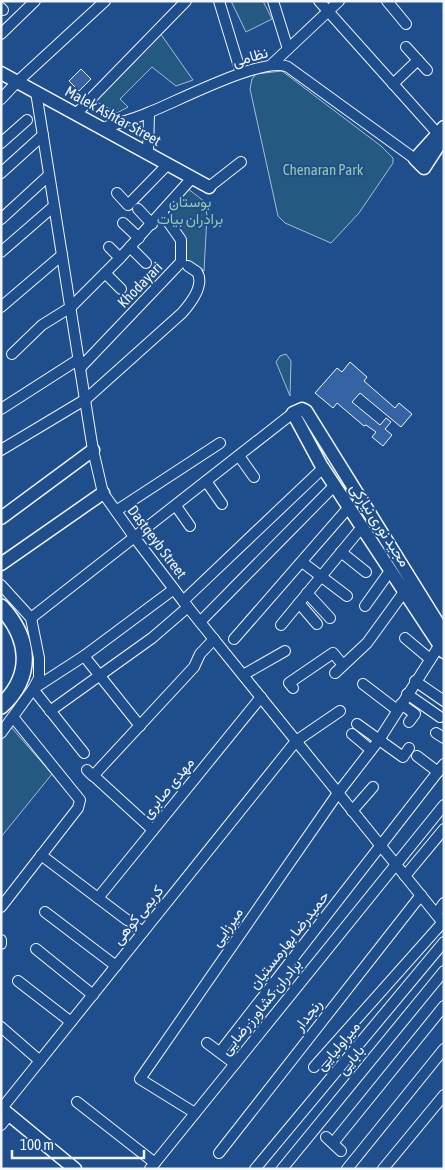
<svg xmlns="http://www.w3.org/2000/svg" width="445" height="1170" font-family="'Asap Condensed',Vazirmatn,sans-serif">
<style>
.green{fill:#245a82;stroke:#a8bbd7}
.building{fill:#3563a3;stroke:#f2f6ff}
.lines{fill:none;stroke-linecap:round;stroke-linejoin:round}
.minor-casing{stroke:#f2f6ff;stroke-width:12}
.major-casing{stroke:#f2f6ff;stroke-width:15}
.highway-casing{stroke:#f2f6ff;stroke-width:18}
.minor{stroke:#1f4e8c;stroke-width:10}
.major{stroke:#1f4e8c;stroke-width:12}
.highway{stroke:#1f4e8c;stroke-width:15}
.labels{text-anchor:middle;stroke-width:4;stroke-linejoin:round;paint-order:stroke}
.street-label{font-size:15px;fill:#f2f6ff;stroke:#1f4e8c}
.park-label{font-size:15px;fill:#97c8a6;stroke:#1f4e8c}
</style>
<rect width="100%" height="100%" fill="#1f4e8c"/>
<g class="green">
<path d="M231 1H263L272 19 246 32Z"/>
<path d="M160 33 193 80 176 86 152 67 120 99 128 107 117 113 95 101Z"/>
<path d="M282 71 381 146 393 158V163L359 213 331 243 285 223 278 216 250 89 252 79 256 74Z"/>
<path d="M187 188 205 202 207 216 204 271 186 260C185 241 184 228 168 215L172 206Z"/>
<path d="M286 354 291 361 290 396 276 362 280 356Z"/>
<path d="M11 727 52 774 1 837V740Z"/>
</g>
<g class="building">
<path d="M81 69 91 79 79 91 69 81Z"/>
<path d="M350 362 367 377 364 381 395 408 399 403 412 414 401 427 360 393 352 402 380 425 386 418 391 422 385 429 392 435 383 446 372 437 376 432 366 425 364 426 337 403 333 408 315 393 337 368 342 372Z"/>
</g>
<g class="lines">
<g class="minor-casing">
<g id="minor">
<path d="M219 1 241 73"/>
<path d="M273 1 288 49"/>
<path d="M319 1 438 134"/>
<path d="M387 1 406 24"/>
<path d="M1 8 3 10"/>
<path d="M1 34 35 1"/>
<path d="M406 47 427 70"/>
<path d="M271 65 339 1"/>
<path d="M393 84 418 60"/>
<path d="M36 92 93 450 103 493 135 538 183 601 444 924"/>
<path d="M1 99 17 82 105 1"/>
<path d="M76 114 186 1"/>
<path d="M102 128C118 123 135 119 150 112 176 102 265 55 288 67L415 159"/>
<path d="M1 143 27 120"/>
<path d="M148 153 149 113"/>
<path d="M1 173 43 135"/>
<path d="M209 187 241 162"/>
<path d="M117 193 128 205 168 164"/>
<path d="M138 209 152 224"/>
<path d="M1 219 48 176"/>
<path d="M123 223 139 238"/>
<path d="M109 247 120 258"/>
<path d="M130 247 146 263"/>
<path d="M1 252 54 206"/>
<path d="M105 273 121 289"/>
<path d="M1 307 62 255"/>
<path d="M12 354 42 325 71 307 120 258 192 178"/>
<path d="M80 368 181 262V240L162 213"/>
<path d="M1 409 79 359"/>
<path d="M1 450 86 399 182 313C190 304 205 285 197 272L188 266"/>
<path d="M239 456 254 477"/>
<path d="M206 481 222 504"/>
<path d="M176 506 190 526"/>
<path d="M116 511 220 443"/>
<path d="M341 552 366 572"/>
<path d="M302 562 347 596"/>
<path d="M1 585 31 618 39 658V678L33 689 1 733"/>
<path d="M307 593 330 618"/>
<path d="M183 601 323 468"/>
<path d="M299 603 317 624"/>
<path d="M365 606 390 571"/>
<path d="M31 618 293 413"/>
<path d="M200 622 335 485"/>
<path d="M281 625 362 527"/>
<path d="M405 638 430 659"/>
<path d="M234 639 349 507"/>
<path d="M84 656 140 726"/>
<path d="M335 673 367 643 404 592"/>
<path d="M243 675 285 651"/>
<path d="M415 681 444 701"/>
<path d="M363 684 397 710"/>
<path d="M293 688 289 683 333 653 343 665"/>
<path d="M407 694 440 717"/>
<path d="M401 704 415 714 409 722"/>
<path d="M50 711 152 638 188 607"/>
<path d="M357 724 403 757 409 748"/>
<path d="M436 733 444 738"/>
<path d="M352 734 371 750"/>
<path d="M84 753 33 689 84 656 174 589"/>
<path d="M417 756 438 772"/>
<path d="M87 770 93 776 194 667 200 654 214 639"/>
<path d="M95 777 153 830"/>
<path d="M352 811 373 787"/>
<path d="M41 855 127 920"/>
<path d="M405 876 444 829"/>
<path d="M98 898 261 697"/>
<path d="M1 907 78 808 80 800 13 717"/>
<path d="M45 912 116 966"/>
<path d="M436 914 444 903"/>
<path d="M132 924 143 932"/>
<path d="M1 940V944"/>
<path d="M36 949 93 995"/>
<path d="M18 981 71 1022"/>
<path d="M1 1027 40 1061"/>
<path d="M207 1043 235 1064"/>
<path d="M220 1052 444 764"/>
<path d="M314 1067 443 922"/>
<path d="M77 1102 155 1163"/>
<path d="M2 1108 296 741 340 711"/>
<path d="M195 1113 140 1079 338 793 379 740 439 646"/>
<path d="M1 1125 10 1114"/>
<path d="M326 1137 341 1151"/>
<path d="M333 1143 444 1006"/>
<path d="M219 1153 421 895"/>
<path d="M150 1169 444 805"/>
<path d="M255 1169 444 942"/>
<path d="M282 1169 444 971"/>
<path d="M347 1169 444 1049"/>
<path d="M383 1169 444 1095"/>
</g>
</g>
<g class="major-casing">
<g id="major">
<path d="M1 73 209 187"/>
<path d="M444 127 415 159 424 168 444 137"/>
<path d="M1 518 93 450"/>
<path d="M1 564 103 493"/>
<path d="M444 633 306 411 302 409 293 413 321 465 444 652"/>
<path d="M1 1108 75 1169"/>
</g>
</g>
<g class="highway-casing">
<path id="highway" d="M1 607C30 638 34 676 1 706"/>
</g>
<use href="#minor" class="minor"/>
<use href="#major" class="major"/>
<use href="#highway" class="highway"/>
</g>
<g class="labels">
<g class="street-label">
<text transform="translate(250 57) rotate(-16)" y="5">نظامی</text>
<text transform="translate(113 116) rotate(29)" y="5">Malek Ashtar Street</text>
<text transform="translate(140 285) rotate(-46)" y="5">Khodayari</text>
<text transform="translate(380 525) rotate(57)" y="5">مجید نوری نیارکی</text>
<text transform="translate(157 542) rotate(53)" y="5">Dastqeyb Street</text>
<text transform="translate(168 788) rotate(-51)" y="5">مهدی صابری</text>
<text transform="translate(138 915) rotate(-51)" y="5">کریمی کوهی</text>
<text transform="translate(227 927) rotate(-55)" y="5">میرزایی</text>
<text transform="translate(289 940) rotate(-52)" y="5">حمیدرضا بهارمستیان</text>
<text transform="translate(261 1007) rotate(-51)" y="5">برادران کشاورز رضایی</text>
<text transform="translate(308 1015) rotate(-52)" y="5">رنجدار</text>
<text transform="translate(338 1046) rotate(-50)" y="5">میراولیایی</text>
<text transform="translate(351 1060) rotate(-51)" y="5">بابایی</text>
</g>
<g class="park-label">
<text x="323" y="175">Chenaran Park</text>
<text x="190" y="207">بوستان<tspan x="190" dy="17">برادران بیات</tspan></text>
</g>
</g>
<rect width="445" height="1170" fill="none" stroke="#f2f6ff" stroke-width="5"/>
<path d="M12 1150v8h132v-8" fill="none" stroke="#f2f6ff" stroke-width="2.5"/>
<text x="20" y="1150" font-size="15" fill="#f2f6ff" stroke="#1f4e8c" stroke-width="4" paint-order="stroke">100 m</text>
</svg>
